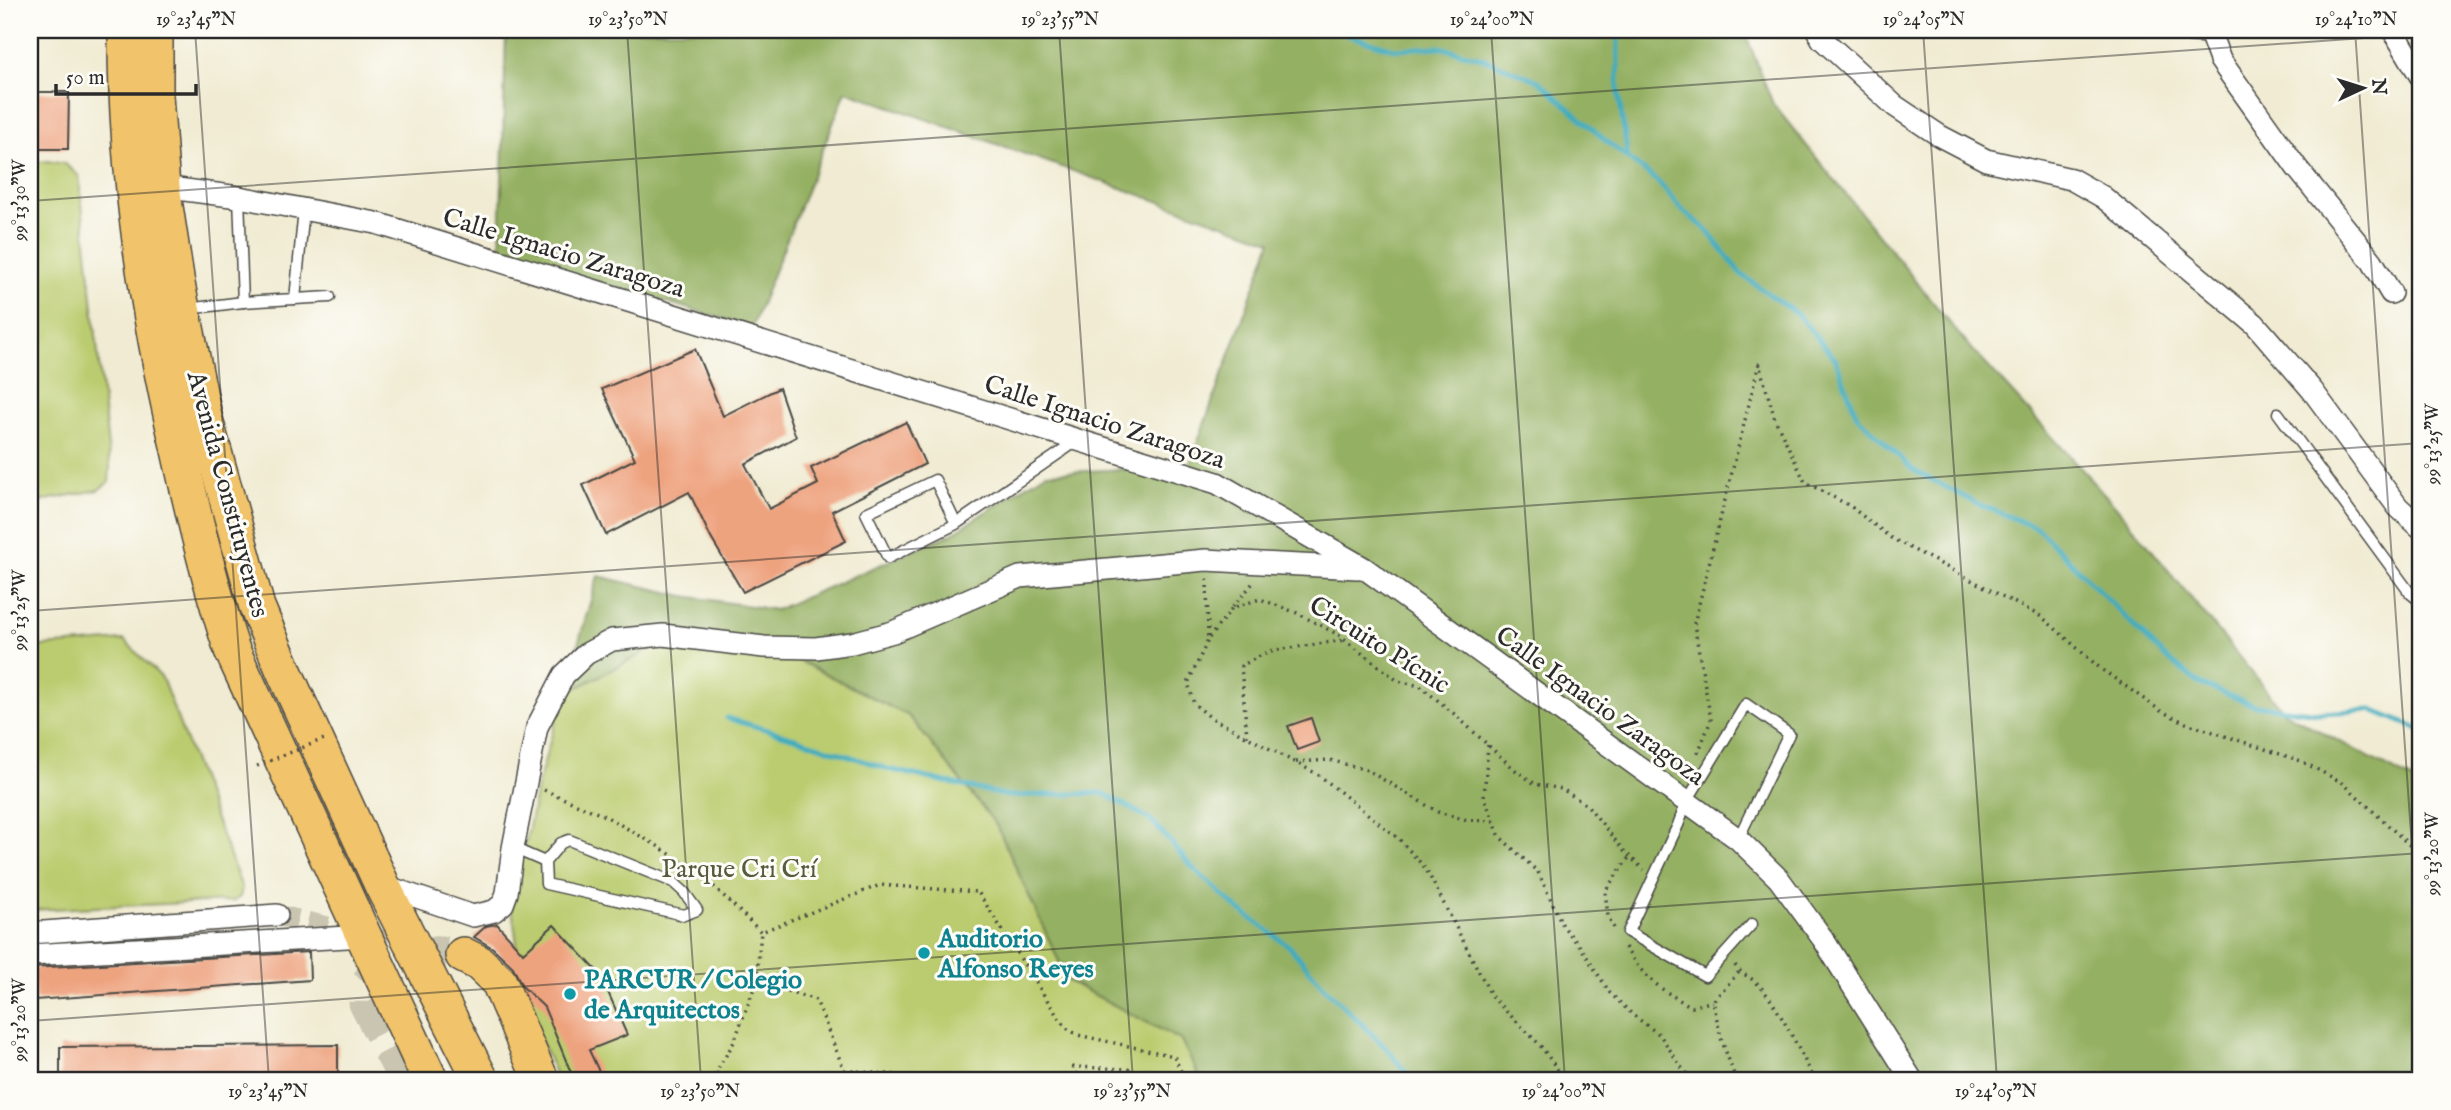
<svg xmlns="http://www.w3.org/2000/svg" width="2451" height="1110" font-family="'IM FELL English',serif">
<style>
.green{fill:#bbcc6f;stroke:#737c4d;stroke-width:2}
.forest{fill:#94b062;stroke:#606e46;stroke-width:2}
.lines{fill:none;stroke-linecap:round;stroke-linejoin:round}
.stream{stroke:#3facbe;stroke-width:5}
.building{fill:#eea37f}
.minor-tunnel{stroke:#c9c5b1;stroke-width:21;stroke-dasharray:21 10;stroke-linecap:butt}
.trunk-tunnel{stroke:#c9c5b1;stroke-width:35;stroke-dasharray:35 18;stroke-linecap:butt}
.service-casing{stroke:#494844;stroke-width:13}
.minor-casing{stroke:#494844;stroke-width:24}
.trunk-casing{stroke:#494844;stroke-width:38}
.path{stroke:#494844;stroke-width:3.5;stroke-dasharray:2 5;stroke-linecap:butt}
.service{stroke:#fff;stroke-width:10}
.minor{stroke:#fff;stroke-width:21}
.trunk{stroke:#f1c36a;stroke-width:35}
.path-bridge{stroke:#494844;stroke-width:3.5;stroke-dasharray:2 5;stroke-linecap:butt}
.ticks{fill:none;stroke:#2b2b2b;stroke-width:2;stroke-opacity:0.45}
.culture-dot{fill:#0f9aa8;stroke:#fdfcf7;stroke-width:2.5}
.labels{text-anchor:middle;stroke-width:6;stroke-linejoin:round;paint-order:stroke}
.street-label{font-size:26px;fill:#2b2b2b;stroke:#fdfcf7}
.park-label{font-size:26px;fill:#565b3f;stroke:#fdfcf7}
.culture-label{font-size:26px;font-weight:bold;fill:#0d838f;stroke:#fdfcf7;text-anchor:start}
.neatline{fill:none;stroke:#2b2b2b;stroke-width:2.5}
.ticks-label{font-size:18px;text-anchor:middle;fill:#2b2b2b}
</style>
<rect width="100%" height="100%" fill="#fdfcf7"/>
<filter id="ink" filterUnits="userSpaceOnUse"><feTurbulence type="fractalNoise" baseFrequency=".0143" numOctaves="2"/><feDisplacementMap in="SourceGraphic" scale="14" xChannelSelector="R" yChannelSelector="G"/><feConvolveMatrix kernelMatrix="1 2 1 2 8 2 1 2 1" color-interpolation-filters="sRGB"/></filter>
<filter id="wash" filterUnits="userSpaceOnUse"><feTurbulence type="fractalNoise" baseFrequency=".00686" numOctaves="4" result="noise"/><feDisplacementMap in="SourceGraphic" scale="28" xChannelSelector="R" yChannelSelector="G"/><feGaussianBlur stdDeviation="1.57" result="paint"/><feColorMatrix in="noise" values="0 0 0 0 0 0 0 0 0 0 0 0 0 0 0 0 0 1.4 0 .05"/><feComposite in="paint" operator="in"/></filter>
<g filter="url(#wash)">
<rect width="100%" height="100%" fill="#f0ebd2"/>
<g class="green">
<path d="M47 161 65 164 79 176 110 466 109 482 98 490 30 503V164Z"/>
<path d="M124 640 162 678 242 888 240 897 233 901 30 910V647Z"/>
<path d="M657 646 792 657 909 716 997 826 1068 981 1181 1040 1201 1080H558L534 1026 524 995 512 908 538 784 563 695Z"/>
</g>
<path class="forest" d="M506 30H1744L1773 104 1961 337 2119 510 2284 712 2421 785V1080H1201L1181 1040 1068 981 997 826 909 716 792 657 657 646 563 695 598 576 684 596 776 610 951 534 1046 473 1189 466 1271 241 846 91 752 327 500 254Z"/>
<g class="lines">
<g class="stream">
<path d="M1340 30 1347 35 1394 49 1439 47 1482 58 1539 81 1606 141 1657 181 1684 212 1704 227 1741 274 1798 315 1836 360 1857 416 1913 470 1976 503 2037 528 2164 656 2200 684 2254 705 2319 713 2372 710 2421 730"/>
<path d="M1618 30V90L1628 159"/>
<path d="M727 718 798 739 888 769 1008 796 1103 793 1151 820 1192 867 1238 909 1289 946 1325 988 1387 1049 1412 1080"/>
</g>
</g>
<g id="blocks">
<g class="building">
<path d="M30 92H69L68 149H30Z"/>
<path d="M695 349 723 416 779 388 796 437 745 464 769 509 818 484 811 468 906 422 925 464 832 511 846 541 743 592 711 538 689 492 606 535 583 485 635 459 602 389Z"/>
<path d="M1311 718 1319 742 1297 750 1288 726Z"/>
<path d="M497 924 523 953 554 925 600 974 627 1035 589 1050 603 1080H574L544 1007 522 986 513 967 493 948 474 937 486 926Z"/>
<path d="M309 952 310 980 35 1000 32 968Z"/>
<path d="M338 1045V1080H60V1047Z"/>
</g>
</g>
</g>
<g filter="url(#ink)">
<use href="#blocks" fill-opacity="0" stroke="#494844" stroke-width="2"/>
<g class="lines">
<path class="minor-tunnel" d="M277 915 436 953"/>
<path class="trunk-tunnel" d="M406 1080 366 1003V986L376 973 436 953 463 955"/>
<g class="service-casing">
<g id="service">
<path d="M239 197 243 302 330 297"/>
<path d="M295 299 304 209"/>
<path d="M187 309 243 302"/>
<path d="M2278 413 2410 593 2421 602"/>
<path d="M956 524 935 480 866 513 888 558 956 524 1077 441"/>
<path d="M1738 839 1789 734 1746 704 1687 801 1678 825 1628 932 1705 976 1752 924"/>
<path d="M569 840 673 882 684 892 697 910 684 915 546 884 545 862 561 843Z"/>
<path d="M513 848 545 862"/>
</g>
</g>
<g class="minor-casing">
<g id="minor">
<path d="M1817 30 1822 39 1895 106 1940 136 1986 160 2071 179 2103 197 2255 324 2312 390 2398 507 2421 528"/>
<path d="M2181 30 2208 32"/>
<path d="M2209 30 2220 60 2297 168 2372 261 2391 293"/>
<path d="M2393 30 2421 77"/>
<path d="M162 187 239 197 376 223 1217 483 1364 568 1738 839 1779 879 1823 939 1912 1080"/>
<path d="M382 885 473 916 494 911 503 904 507 893 513 848 537 727 564 675 586 654 612 640 663 635 764 647 816 648 852 643 893 632 1020 577 1206 560 1358 568"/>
<path d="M30 933 277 915"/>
<path d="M30 955 365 936"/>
</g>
</g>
<g class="trunk-casing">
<g id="trunk">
<path d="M126 30C125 172 147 312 179 450 194 518 210 585 232 650L430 1080"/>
<path d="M155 30V96L162 187 177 284 204 416 257 607 284 671 382 885 481 1080"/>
<path d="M463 955 479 963 499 982 541 1080"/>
</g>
</g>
<g class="path">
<path d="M1207 579 1208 640 1188 683 1194 704 1210 717 1319 775 1399 839 1426 869 1492 997 1540 1045 1565 1080"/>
<path d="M1233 607 1253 583"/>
<path d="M1209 638 1232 608 1260 599 1297 613 1337 634 1398 681 1420 686 1451 711 1514 769 1535 784 1562 789 1588 806 1623 850 1644 870"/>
<path d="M1247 737 1241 666 1269 651 1345 640"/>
<path d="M1488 745 1484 797 1500 837 1538 872 1563 926 1582 949 1610 993 1633 1015 1660 1035 1682 1068 1693 1080"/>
<path d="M1698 753 1711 720 1694 624 1759 364 1775 419 1805 482 1850 506 1891 538 2042 617 2101 669 2161 711 2186 723 2301 761 2343 783 2421 856"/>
<path d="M1296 762 1330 760 1367 770 1438 812 1467 820 1493 821"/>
<path d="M544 790 607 817 656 845 701 874 761 932 880 885 978 892 1058 1017 1068 1029 1078 1035 1174 1056 1185 1080"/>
<path d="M1614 928 1608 916 1605 891 1630 856"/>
<path d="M1625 947C1643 978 1661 990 1692 1007L1713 1001"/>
<path d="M1735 965C1741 975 1752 977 1760 986 1780 1009 1800 1052 1815 1080"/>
<path d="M747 979 816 1000 848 1080"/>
<path d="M844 1070 950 1080"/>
<path d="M721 1080 716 1072 734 1042 756 983 761 932"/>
<path d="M1080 1080 1073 1067 1132 1069 1138 1080"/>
<path d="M1736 1080 1721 1038 1713 1001 1739 972"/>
</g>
<use href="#service" class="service"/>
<use href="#minor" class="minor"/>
<use href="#trunk" class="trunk"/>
<path class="path-bridge" d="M257 766 324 739"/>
</g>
</g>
<path class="ticks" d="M195 30 269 1080M627 30 701 1080M1059 30 1133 1080M1491 30 1565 1080M1923 30 1997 1080M2355 30 2421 977M30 201 2421 34M30 611 2421 443M30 1021 2421 853"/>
<g class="culture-dot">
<circle cx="924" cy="953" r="7"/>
<circle cx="570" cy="994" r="7"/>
</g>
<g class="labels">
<g class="street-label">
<text transform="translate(564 252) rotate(17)" y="9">Calle Ignacio Zaragoza</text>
<text transform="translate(1105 421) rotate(18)" y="9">Calle Ignacio Zaragoza</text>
<text transform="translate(229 494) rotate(75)" y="9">Avenida Constituyentes</text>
<text transform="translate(1380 644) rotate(32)" y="9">Circuito Pícnic</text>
<text transform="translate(1601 705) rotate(36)" y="9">Calle Ignacio Zaragoza</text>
</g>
<g class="park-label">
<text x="739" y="877">Parque Cri Crí</text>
</g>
<g class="culture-label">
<text x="938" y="947">Auditorio<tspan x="938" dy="30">Alfonso Reyes</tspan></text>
<text x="584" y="988">PARCUR / Colegio<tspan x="584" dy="30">de Arquitectos</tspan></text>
</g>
</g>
<rect width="2451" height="1110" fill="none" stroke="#fdfcf7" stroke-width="77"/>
<g transform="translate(2363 88) rotate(86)" stroke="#fdfcf7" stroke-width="5" paint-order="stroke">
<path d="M0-5L12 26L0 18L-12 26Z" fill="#2b2b2b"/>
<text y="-10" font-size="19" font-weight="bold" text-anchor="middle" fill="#2b2b2b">N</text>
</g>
<path d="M56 84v10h140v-10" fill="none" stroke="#2b2b2b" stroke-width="3.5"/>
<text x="66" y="84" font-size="21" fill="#2b2b2b" stroke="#fdfcf7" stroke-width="5" paint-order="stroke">50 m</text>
<rect x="38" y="38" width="2374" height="1034" class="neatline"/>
<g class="ticks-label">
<text x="196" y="25">19°23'45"N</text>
<text x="628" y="25">19°23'50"N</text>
<text x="1060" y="25">19°23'55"N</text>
<text x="1492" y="25">19°24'00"N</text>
<text x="1924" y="25">19°24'05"N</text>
<text x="2356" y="25">19°24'10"N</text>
<text transform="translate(19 200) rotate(-90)" y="6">99°13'30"W</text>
<text transform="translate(2432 444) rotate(-90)" y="6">99°13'25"W</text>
<text transform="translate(19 610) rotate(-90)" y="6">99°13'25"W</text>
<text transform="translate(2432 854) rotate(-90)" y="6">99°13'20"W</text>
<text transform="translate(19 1020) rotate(-90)" y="6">99°13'20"W</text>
<text x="268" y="1097">19°23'45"N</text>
<text x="700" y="1097">19°23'50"N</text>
<text x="1132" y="1097">19°23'55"N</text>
<text x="1564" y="1097">19°24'00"N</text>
<text x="1996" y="1097">19°24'05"N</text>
</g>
</svg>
